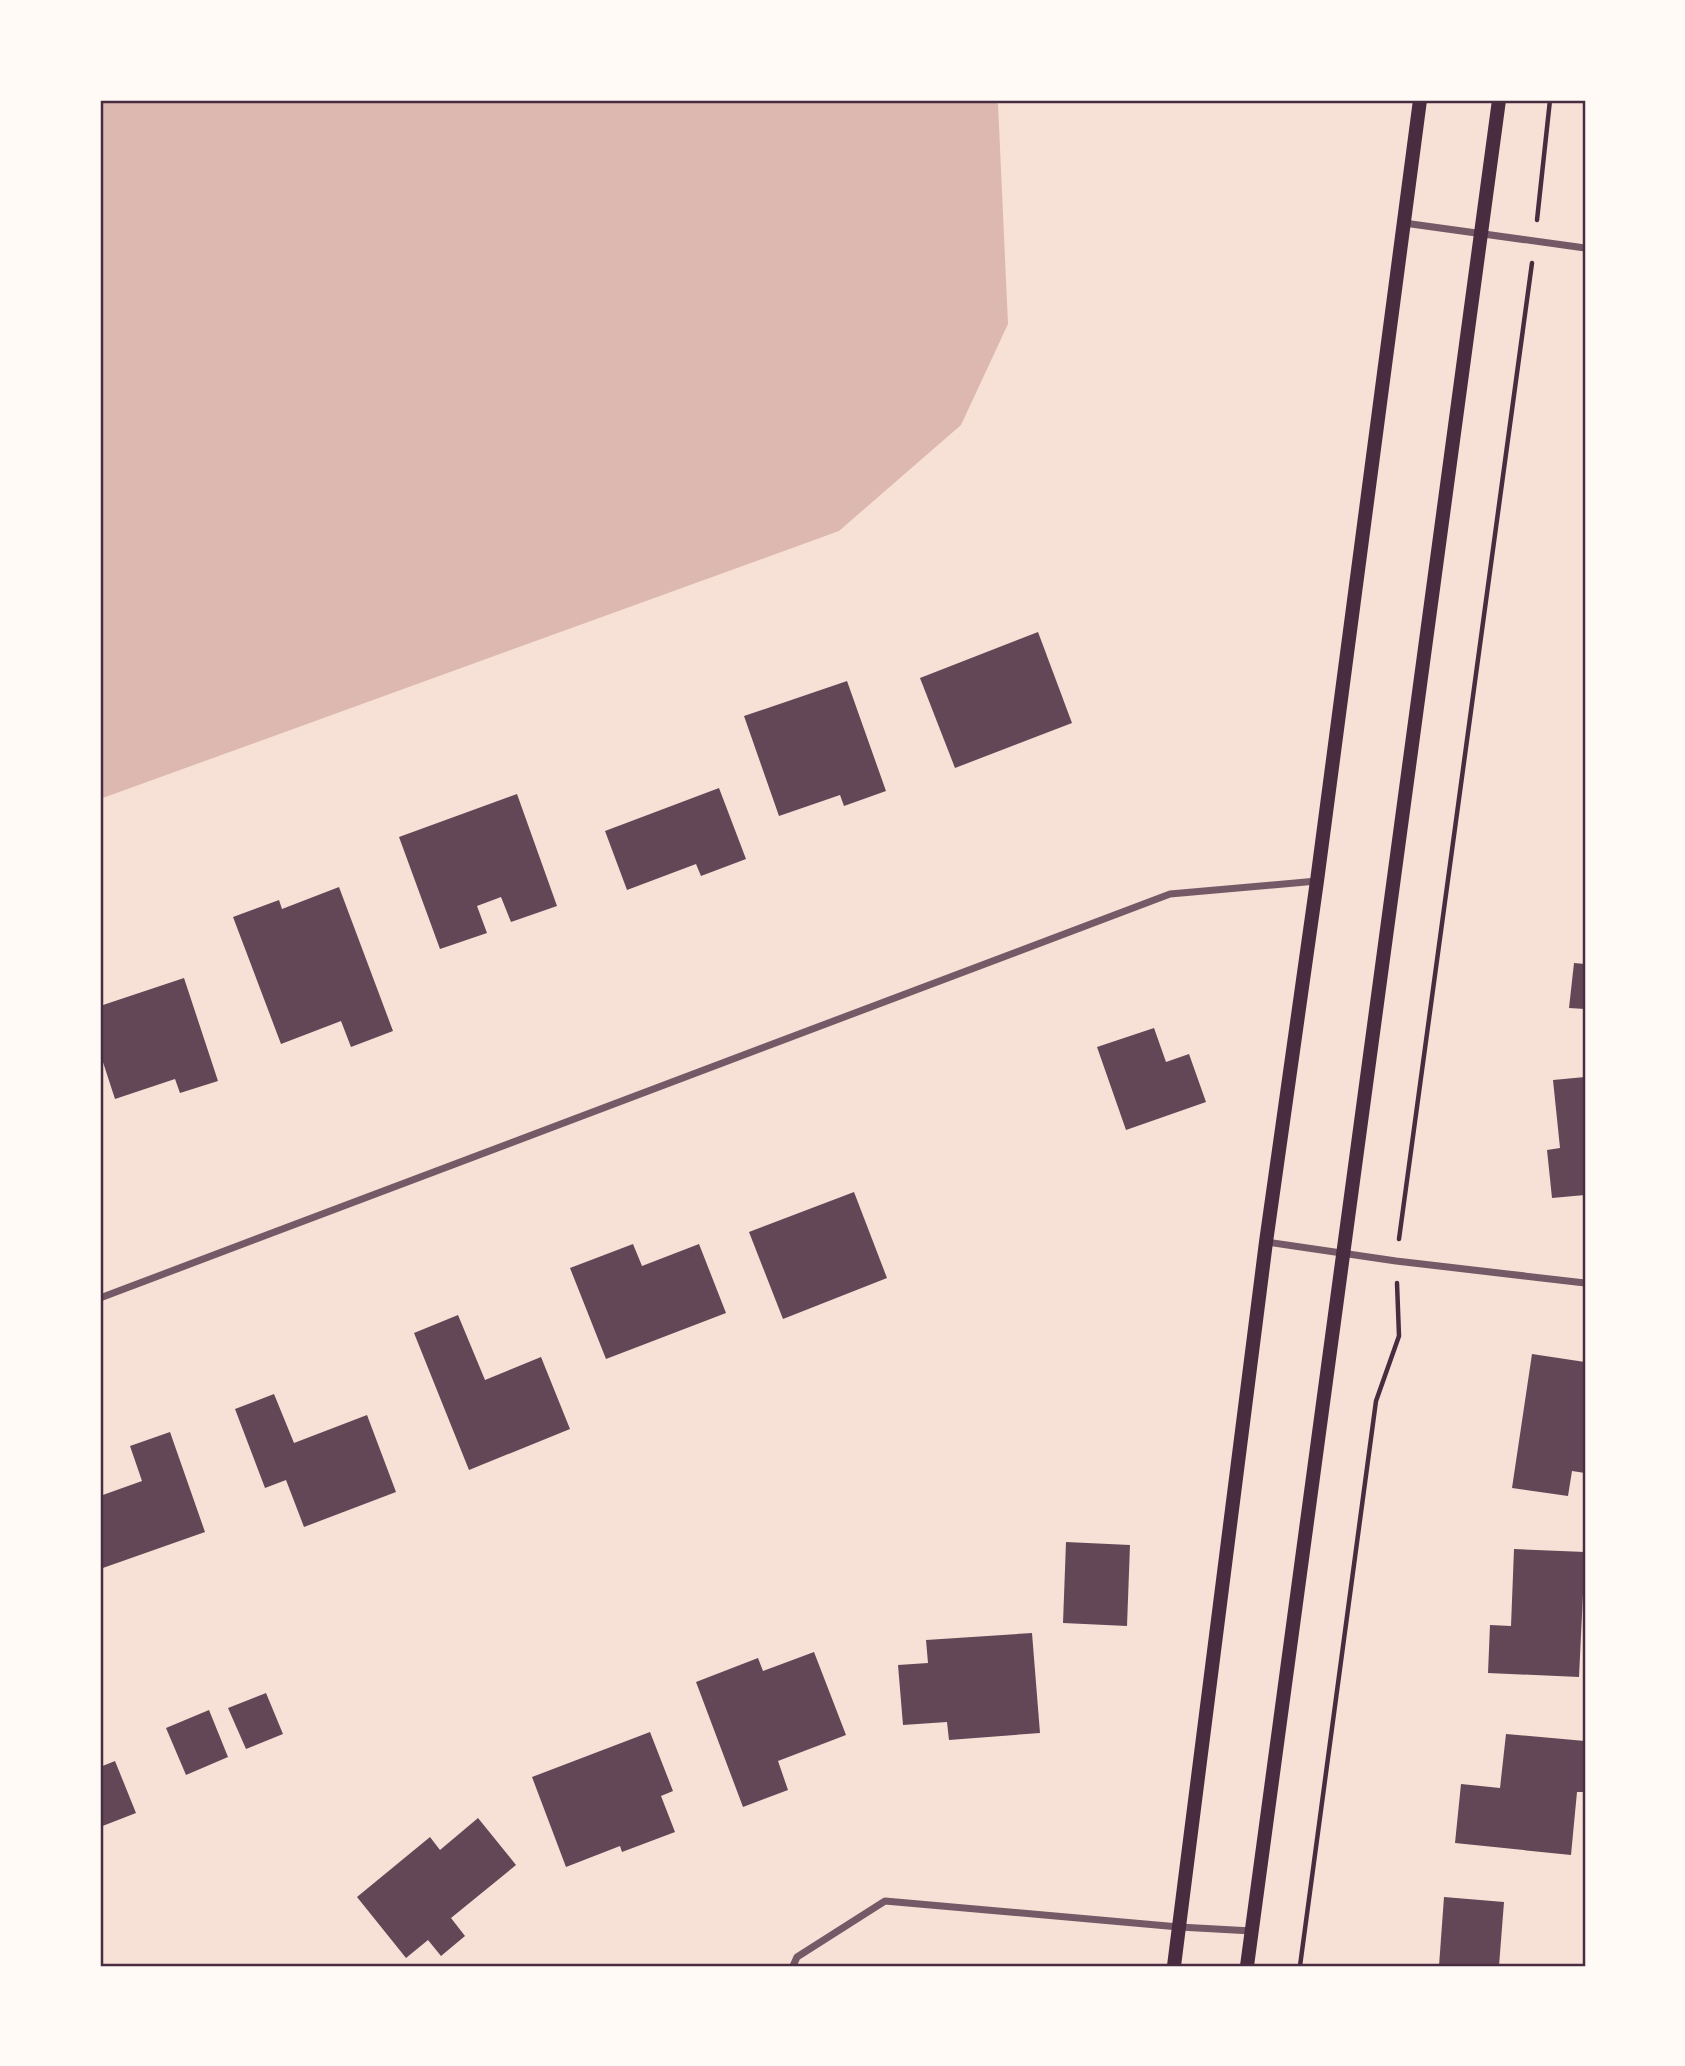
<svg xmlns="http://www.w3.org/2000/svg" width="1685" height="2066" font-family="Overpass,sans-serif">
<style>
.water{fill:#dcb8b0}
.building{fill:#644757}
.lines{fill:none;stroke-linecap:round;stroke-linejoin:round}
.path{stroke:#4a2c40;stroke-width:4.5}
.minor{stroke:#755966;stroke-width:7}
.secondary{stroke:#4a2c40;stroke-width:14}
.neatline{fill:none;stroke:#4a2c40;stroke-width:2.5}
</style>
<rect width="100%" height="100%" fill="#f7e1d7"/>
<path class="water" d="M100 100H994L998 104 1008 324 961 425 839 531 100 799Z"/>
<g class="building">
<path d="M1038 632 1072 723 955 768 920 678Z"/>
<path d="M847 681 886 791 844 806 840 795 779 816 744 716Z"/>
<path d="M719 788 746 859 701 876 696 864 627 890 605 831Z"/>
<path d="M517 794 557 906 511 922 501 897 477 906 487 933 440 949 399 837Z"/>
<path d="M339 887 393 1031 351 1047 341 1021 281 1044 233 917 279 900 282 909Z"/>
<path d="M1574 963 1585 964V1009L1569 1008Z"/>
<path d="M184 978 218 1081 180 1093 175 1079 115 1099 100 1053V1006Z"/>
<path d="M1154 1028 1166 1062 1189 1054 1206 1102 1126 1130 1097 1047Z"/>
<path d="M1585 1077V1195L1552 1198 1547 1150 1560 1148 1553 1080Z"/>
<path d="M854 1192 887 1278 783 1319 749 1232Z"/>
<path d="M633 1244 642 1266 699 1244 726 1313 606 1359 570 1268Z"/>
<path d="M458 1315 485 1380 541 1357 570 1429 469 1470 414 1333Z"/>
<path d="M1532 1354 1585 1362V1473L1572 1471 1568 1496 1512 1488Z"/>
<path d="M274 1394 294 1443 367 1415 396 1492 304 1527 286 1480 265 1488 235 1409Z"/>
<path d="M170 1432 205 1532 100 1569V1496L142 1481 130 1446Z"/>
<path d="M1066 1542 1130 1545 1127 1626 1063 1623Z"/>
<path d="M1514 1549 1585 1552 1579 1677 1488 1673 1490 1625 1511 1626Z"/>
<path d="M1032 1633 1040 1733 949 1740 947 1722 903 1725 898 1665 928 1663 926 1640Z"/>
<path d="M814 1652 846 1735 778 1761 788 1790 743 1807 696 1682 758 1658 763 1671Z"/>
<path d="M266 1693 283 1734 246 1749 228 1708Z"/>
<path d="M209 1710 228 1757 186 1775 166 1728Z"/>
<path d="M650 1732 673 1791 661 1796 675 1832 622 1852 620 1846 566 1867 532 1777Z"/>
<path d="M1506 1734 1585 1741V1792H1577L1571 1855 1455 1843 1461 1784 1500 1788Z"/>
<path d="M115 1761 136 1813 100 1827V1767Z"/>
<path d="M478 1818 516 1865 451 1918 465 1936 441 1956 428 1940 406 1958 357 1897 430 1837 440 1850Z"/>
<path d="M1444 1897 1504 1902 1499 1966H1439Z"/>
</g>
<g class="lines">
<g class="path">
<path d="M1537 220 1550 100"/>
<path d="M1399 1239 1532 263"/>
<path d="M1300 1966 1376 1401 1399 1336 1397 1283"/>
</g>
<g class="minor">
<path d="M1404 223 1585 248"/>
<path d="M1267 1242 1396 1261 1585 1283"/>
<path d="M100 1298 1170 894 1317 881"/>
<path d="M793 1966 797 1957 885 1901 1179 1927 1252 1931"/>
</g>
<g class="secondary">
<path d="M1174 1966 1266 1242 1317 881 1420 100"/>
<path d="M1247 1966 1499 100"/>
</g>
</g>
<rect width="1685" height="2066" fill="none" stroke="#fffaf5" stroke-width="203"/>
<rect x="102" y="102" width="1482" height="1863" class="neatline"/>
</svg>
